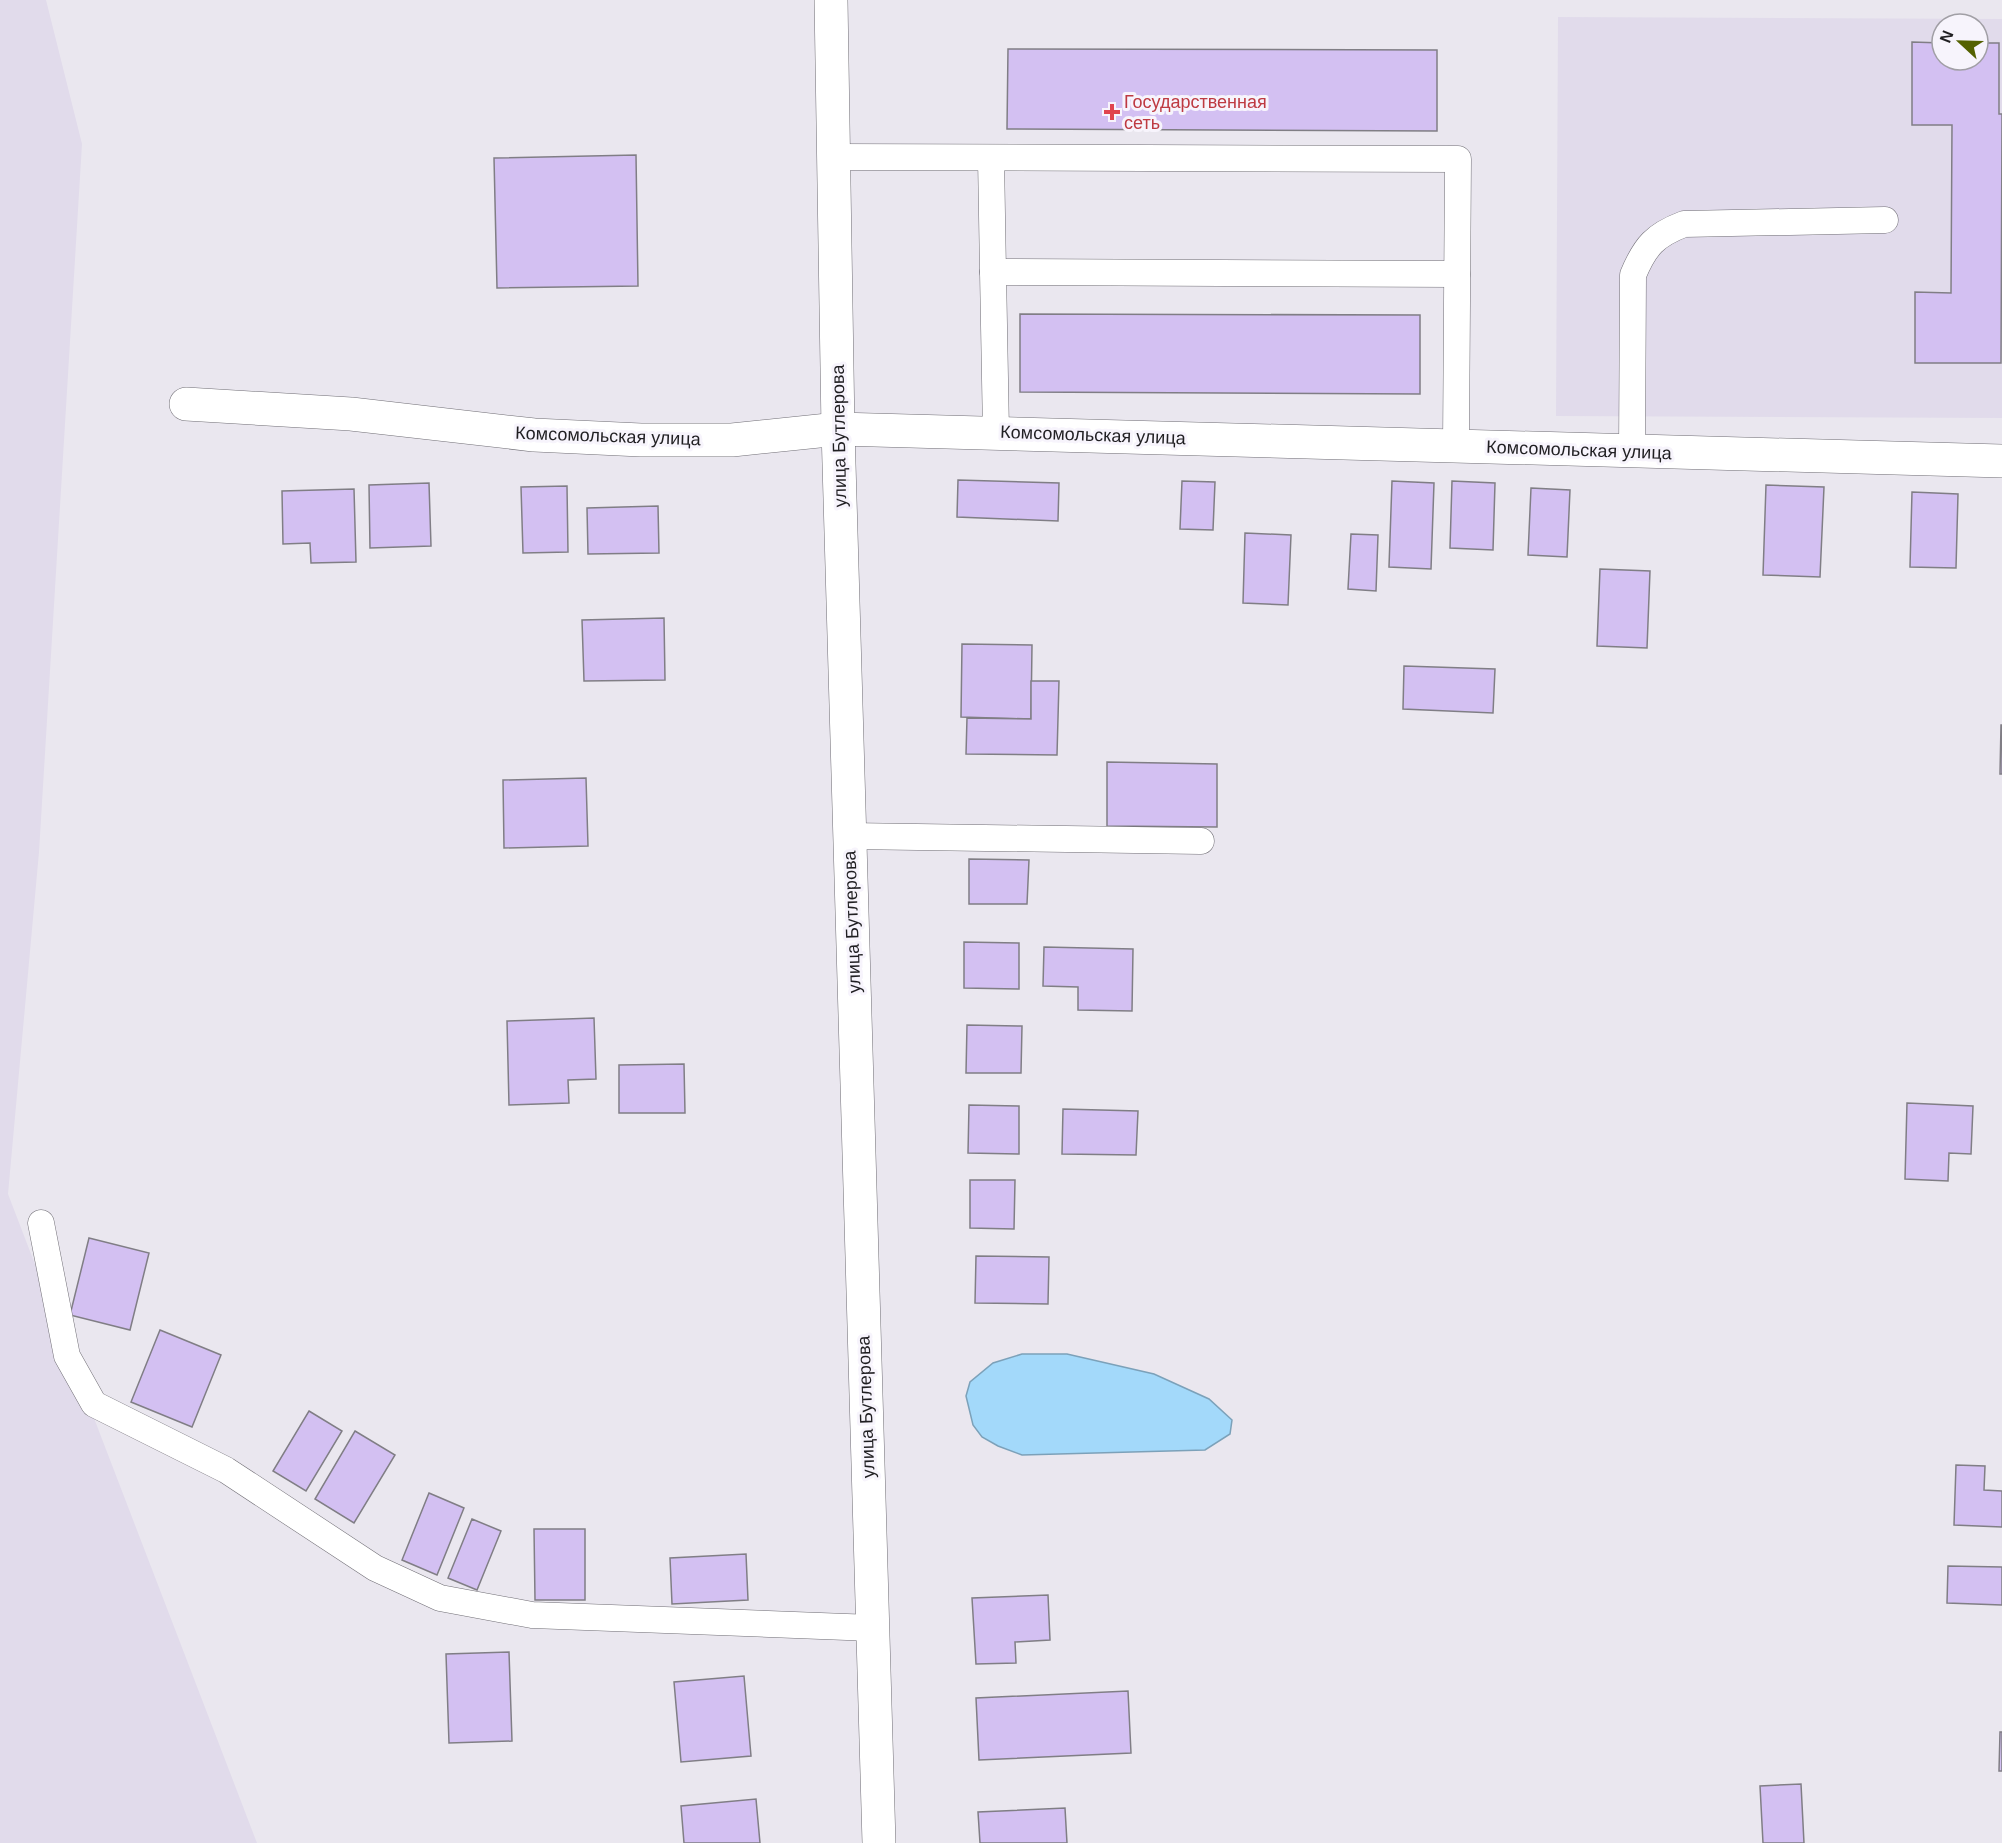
<svg xmlns="http://www.w3.org/2000/svg" width="2002" height="1843" font-family="Helvetica,sans-serif">
<style>
.built{fill:#e1dbeb;fill-rule:evenodd}
.water{fill:#a3d9fa;stroke:#7ca1b9;stroke-width:1.5}
.building{fill:#d3c0f2;stroke:#807e85;stroke-width:1.5}
.lines{fill:none;stroke-linecap:round;stroke-linejoin:round}
.lane-casing{stroke:#706e75;stroke-width:27}
.street-casing{stroke:#706e75;stroke-width:34}
.lane{stroke:#fff;stroke-width:26}
.street{stroke:#fff;stroke-width:33}
.health-dot{fill:#e0444e;stroke:#f7f4fc;stroke-width:2}
.labels{text-anchor:middle;stroke-width:6;stroke-linejoin:round;paint-order:stroke}
.health-label{font-size:18px;fill:#be3a42;stroke:#f7f4fc;text-anchor:start}
.street-label{font-size:18px;fill:#201f22;stroke:#f7f4fc}
</style>
<rect width="100%" height="100%" fill="#eae7ef"/>
<g class="built">
<path d="M0 0H46L82 144 39 852 8 1194 257 1843H0Z"/>
<path d="M1558 17 2002 19V418L1556 416ZM1942 24H1978V60H1942Z"/>
</g>
<path class="water" d="M1022 1354H1067L1154 1374 1209 1399 1232 1420 1230 1434 1205 1450 1022 1455 998 1446 982 1437 973 1425 966 1396 970 1382 993 1363Z"/>
<g class="building">
<path d="M1912 42 1942 43V60H1978V43H1999V114H2002L2001 363H1915V292L1951 293 1952 125H1912Z"/>
<path d="M1008 49 1437 50V131L1007 129Z"/>
<path d="M636 155 638 286 497 288 494 158Z"/>
<path d="M1020 314 1420 315V394L1020 392Z"/>
<path d="M958 480 1059 483 1058 521 957 517Z"/>
<path d="M1182 481 1215 482 1213 530 1180 529Z"/>
<path d="M1392 481 1434 483 1431 569 1389 567Z"/>
<path d="M1452 481 1495 483 1493 550 1450 548Z"/>
<path d="M429 483 431 546 370 548 369 485Z"/>
<path d="M1766 485 1824 487 1820 577 1763 575Z"/>
<path d="M567 486 568 552 523 553 521 487Z"/>
<path d="M1531 488 1570 490 1567 557 1528 555Z"/>
<path d="M354 489 356 562 311 563 310 543 283 544 282 491Z"/>
<path d="M1912 492 1958 494 1956 568 1910 567Z"/>
<path d="M658 506 659 553 588 554 587 508Z"/>
<path d="M1245 533 1291 535 1288 605 1243 603Z"/>
<path d="M1351 534 1378 535 1376 591 1348 589Z"/>
<path d="M1600 569 1650 571 1647 648 1597 646Z"/>
<path d="M664 618 665 680 584 681 582 620Z"/>
<path d="M962 644 1032 645 1031 719 961 717Z"/>
<path d="M1404 666 1495 669 1493 713 1403 709Z"/>
<path d="M1031 681H1059L1057 755 966 754 967 718 1031 719Z"/>
<path d="M2001 725H2002V774H2000Z"/>
<path d="M1107 762 1217 764V827L1107 826Z"/>
<path d="M586 778 588 846 504 848 503 780Z"/>
<path d="M969 859 1029 860 1027 904H969Z"/>
<path d="M964 942 1019 943V989L964 988Z"/>
<path d="M1044 947 1133 949 1132 1011 1078 1010V987L1043 986Z"/>
<path d="M594 1018 596 1079 568 1080 569 1103 509 1105 507 1021Z"/>
<path d="M967 1025 1022 1026 1021 1073H966Z"/>
<path d="M684 1064 685 1113H619V1065Z"/>
<path d="M1907 1103 1973 1106 1971 1154 1949 1153 1948 1181 1905 1179Z"/>
<path d="M969 1105 1019 1106V1154L968 1153Z"/>
<path d="M1063 1109 1138 1111 1136 1155 1062 1154Z"/>
<path d="M970 1180H1015L1014 1229 970 1228Z"/>
<path d="M89 1238 149 1253 130 1330 70 1315Z"/>
<path d="M976 1256 1049 1257 1048 1304 975 1303Z"/>
<path d="M160 1330 221 1355 192 1427 131 1402Z"/>
<path d="M309 1411 342 1431 306 1491 273 1471Z"/>
<path d="M355 1431 395 1455 354 1523 315 1499Z"/>
<path d="M1956 1465 1985 1466 1984 1490 2002 1491V1527L1954 1525Z"/>
<path d="M429 1493 464 1508 437 1575 402 1560Z"/>
<path d="M472 1519 501 1531 477 1590 448 1578Z"/>
<path d="M534 1529H585V1600H535Z"/>
<path d="M746 1554 748 1600 672 1604 670 1558Z"/>
<path d="M1948 1566 2002 1567V1605L1947 1603Z"/>
<path d="M1048 1595 1050 1640 1015 1642 1016 1663 976 1664 972 1598Z"/>
<path d="M509 1652 512 1741 449 1743 446 1654Z"/>
<path d="M744 1676 751 1756 681 1762 674 1682Z"/>
<path d="M1128 1691 1131 1753 979 1760 976 1698Z"/>
<path d="M2000 1732H2002V1771H1999Z"/>
<path d="M1801 1784 1804 1843H1763L1760 1786Z"/>
<path d="M756 1799 760 1843H684L681 1806Z"/>
<path d="M1065 1808 1067 1843H980L978 1812Z"/>
</g>
<g class="lines">
<g class="lane-casing">
<g id="lane">
<path d="M833 157 1458 159 1456 446"/>
<path d="M991 158 993 272 1457 274"/>
<path d="M993 272 996 432"/>
<path d="M1632 451 1633 275C1645 246 1655 235 1684 224L1885 220"/>
<path d="M850 836 1201 841"/>
<path d="M41 1223 67 1356 94 1404 226 1470 375 1568 440 1598 532 1615 873 1628"/>
</g>
</g>
<g class="street-casing">
<g id="street">
<path d="M831 0 838 429 879 1843"/>
<path d="M186 404 351 414 534 435 641 440H732L838 429 2002 461"/>
</g>
</g>
<use href="#lane" class="lane"/>
<use href="#street" class="street"/>
</g>
<path class="health-dot" d="M1109 103h6v6h6v6h-6v6h-6v-6h-6v-6h6z"/>
<g class="labels">
<g class="health-label">
<text x="1124" y="108">Государственная<tspan x="1124" dy="21">сеть</tspan></text>
</g>
<g class="street-label">
<text transform="translate(1093 435) rotate(2)" y="6">Комсомольская улица</text>
<text transform="translate(608 436) rotate(2)" y="6">Комсомольская улица</text>
<text transform="translate(839 436) rotate(-91)" y="6">улица Бутлерова</text>
<text transform="translate(1579 450) rotate(2)" y="6">Комсомольская улица</text>
<text transform="translate(852 922) rotate(-92)" y="6">улица Бутлерова</text>
<text transform="translate(866 1407) rotate(-92)" y="6">улица Бутлерова</text>
</g>
</g>
<g transform="translate(1960 42) rotate(292)"><circle r="28" fill="#f7f4fc" stroke="#a19fa5" stroke-width="1.5"/>
<path d="M0-4.5L10 22L0 15L-10 22Z" fill="#546101"/>
<text y="-9" font-size="16" font-weight="bold" text-anchor="middle" fill="#201f22">N</text>
</g>
</svg>
